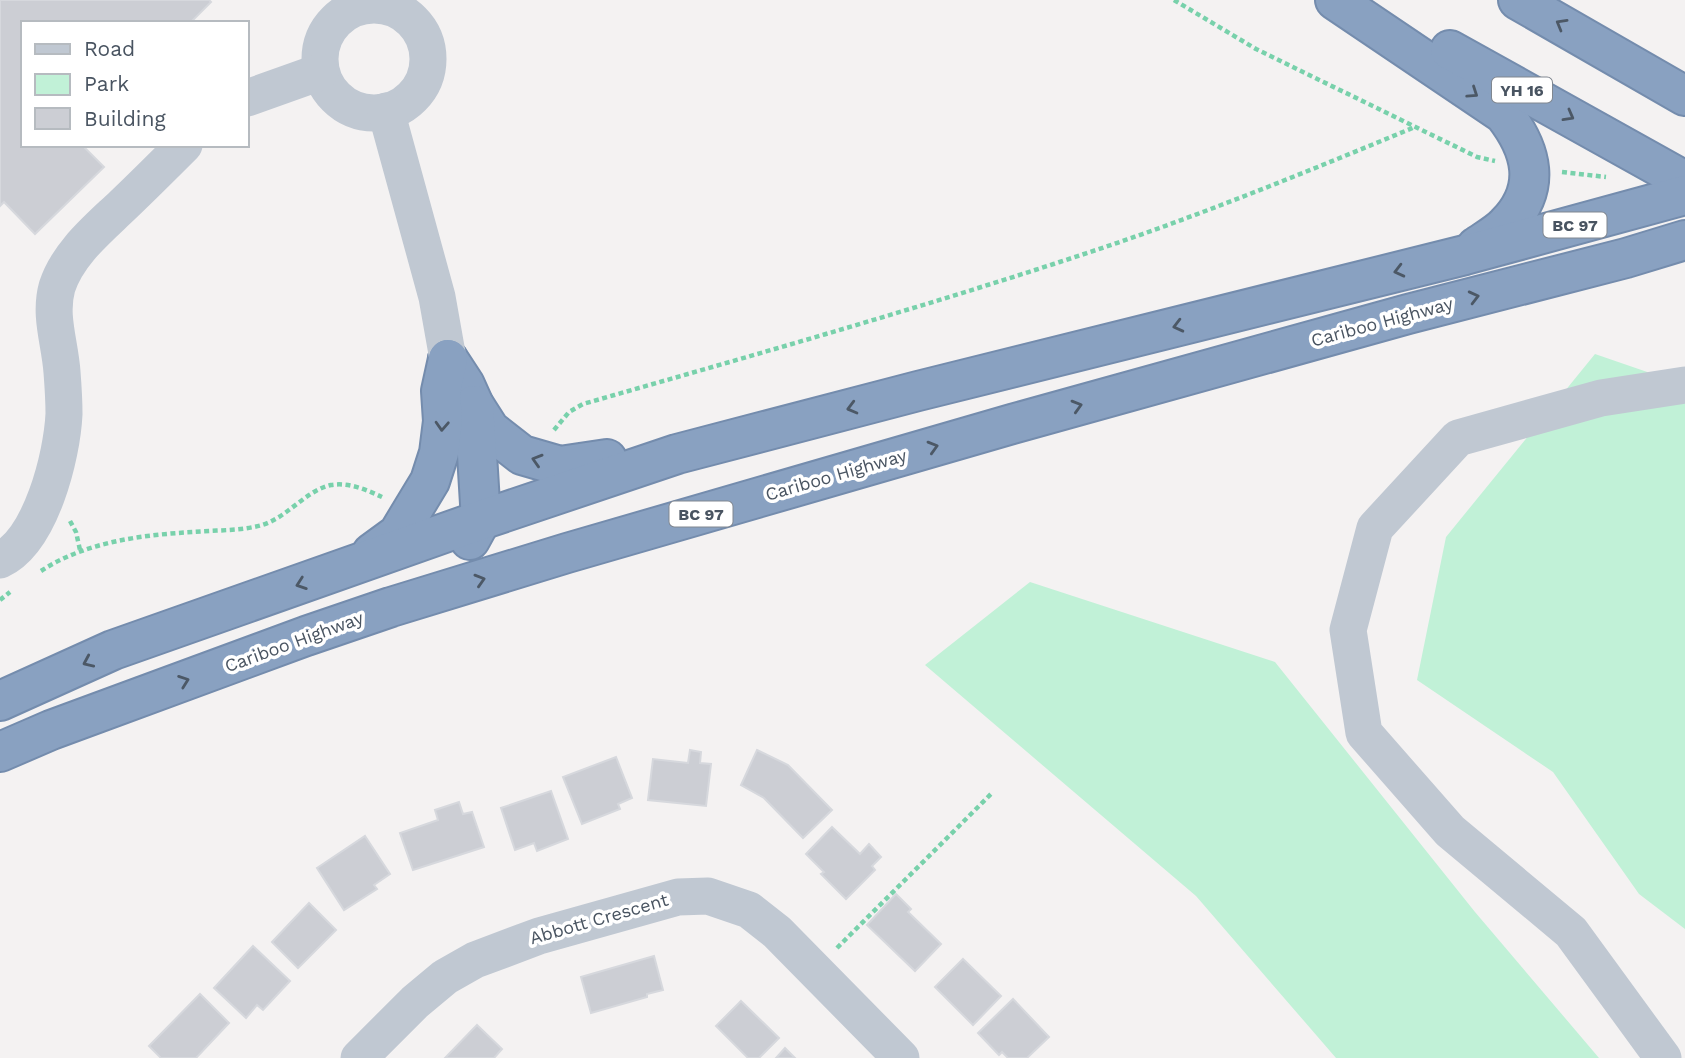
<svg xmlns="http://www.w3.org/2000/svg" width="1685" height="1058" font-family="'Work Sans',sans-serif">
<style>
.green{fill:#c1f1d7}
.building{fill:#ccced4;stroke:#d6d8dd;stroke-width:2}
.lines{fill:none;stroke-linecap:round;stroke-linejoin:round}
.highway-casing{stroke:#748cad;stroke-width:42}
.path{stroke:#78d1ab;stroke-width:4.5;stroke-dasharray:5 3.5;stroke-linecap:butt}
.minor{stroke:#c0c8d2;stroke-width:37}
.highway{stroke:#89a1c1;stroke-width:38}
.oneway{stroke:#4c5866}
.labels{text-anchor:middle;stroke-width:7;stroke-linejoin:round;paint-order:stroke}
.shield{fill:#fff;stroke:#808790;stroke-width:2}
.shield-label{font-size:16px;font-weight:bold;fill:#495461}
.street-label{font-size:18px;fill:#495461;stroke:#fff}
</style>
<rect width="100%" height="100%" fill="#f4f2f2"/>
<g class="green">
<path d="M1595 354 1685 385V929L1639 894 1553 772 1417 680 1446 537Z"/>
<path d="M1030 582 1275 662 1475 912 1599 1058H1336L1196 896 925 665Z"/>
</g>
<g class="building">
<path d="M0 0H209L211 2 190 23H23V145H82L104 167 35 234 4 202 0 206Z"/>
<path d="M690 750 701 752 700 763 711 764 706 806 648 800 653 759 688 763Z"/>
<path d="M757 750 788 765 832 810 803 838 764 798 741 785Z"/>
<path d="M616 757 632 798 618 804 620 809 582 824 563 777Z"/>
<path d="M551 791 568 839 537 851 534 843 515 850 501 808Z"/>
<path d="M459 802 463 814 472 812 484 847 413 870 400 833 438 820 435 810Z"/>
<path d="M832 827 860 854 869 844 881 857 872 866 875 870 846 899 821 874 824 872 806 854Z"/>
<path d="M365 836 390 874 374 885 377 889 344 910 317 868Z"/>
<path d="M896 894 911 909 908 912 941 944 915 971 867 925Z"/>
<path d="M309 903 336 930 298 968 272 942Z"/>
<path d="M253 946 290 981 263 1010 257 1005 246 1018 214 988Z"/>
<path d="M654 956 663 990 647 994V997L591 1013 581 977Z"/>
<path d="M963 959 1001 996 973 1025 935 987Z"/>
<path d="M200 994 229 1023 196 1058H161L149 1046Z"/>
<path d="M1013 999 1049 1037 1027 1058H1008L1002 1052 999 1055 978 1033Z"/>
<path d="M741 1001 779 1038 759 1058H748L716 1026Z"/>
<path d="M477 1025 502 1049 494 1058H445Z"/>
<path d="M785 1048 795 1058H776Z"/>
</g>
<g class="lines">
<g class="highway-casing">
<g id="highway">
<path d="M1335 0 1504 114C1532 150 1542 188 1507 224 1499 233 1486 240 1476 247"/>
<path d="M1518 0 1685 96"/>
<path d="M1450 50 1685 181"/>
<path d="M448 359 465 385 474 405 490 430 522 455 560 466 607 459"/>
<path d="M470 540 481 520 474 405"/>
<path d="M372 553 398 534 430 481 439 453 443 421 441 391 448 359"/>
<path d="M0 701 113 650 481 520 677 454 918 391 1465 255 1685 195"/>
<path d="M0 752 51 730 306 636 391 607 567 553 1012 424 1408 314 1626 258 1685 240"/>
</g>
</g>
<g class="path">
<path d="M1174 0 1256 49 1477 157 1495 161"/>
<path d="M1562 172 1606 177"/>
<path d="M554 430 569 412 583 404C761 353 939 303 1114 244 1216 209 1316 168 1415 127"/>
<path d="M70 521 76 532 80 550"/>
<path d="M41 571C85 542 141 535 193 532 216 530 241 531 262 525 288 517 305 491 331 485 349 482 367 490 382 497"/>
<path d="M0 600 10 592"/>
<path d="M837 948 992 793"/>
</g>
<g class="minor">
<circle cx="374" cy="59" r="54"/>
<path d="M247 98 320 72"/>
<path d="M386 111 437 297 448 359"/>
<path d="M0 560C41 541 62 456 64 414 64 400 63 385 62 372 60 343 49 316 57 287 68 253 98 229 123 205 144 185 164 165 184 145"/>
<path d="M359 1058 415 1002 445 977 475 960 539 936 678 897 708 896 749 910 777 932 901 1058"/>
<path d="M1663 1058 1571 932 1450 831 1364 733 1348 630 1375 528 1458 438 1601 398 1685 385"/>
</g>
<use href="#highway" class="highway"/>
</g>
<defs><path id="oneway-chevron" d="M-2-3.5L2.5 0L-2 3.5" fill="none" stroke-width="1.6" stroke-linecap="round" stroke-linejoin="round" transform="scale(1.75)"/></defs>
<g class="oneway">
<use href="#oneway-chevron" transform="translate(1561 24) rotate(-150)"/>
<use href="#oneway-chevron" transform="translate(1473 93) rotate(34)"/>
<use href="#oneway-chevron" transform="translate(1569 116) rotate(29)"/>
<use href="#oneway-chevron" transform="translate(1399 271) rotate(166)"/>
<use href="#oneway-chevron" transform="translate(1474 297) rotate(-14)"/>
<use href="#oneway-chevron" transform="translate(1178 326) rotate(166)"/>
<use href="#oneway-chevron" transform="translate(1077 406) rotate(-16)"/>
<use href="#oneway-chevron" transform="translate(852 408) rotate(165)"/>
<use href="#oneway-chevron" transform="translate(442 426) rotate(93)"/>
<use href="#oneway-chevron" transform="translate(933 447) rotate(-16)"/>
<use href="#oneway-chevron" transform="translate(537 460) rotate(-163)"/>
<use href="#oneway-chevron" transform="translate(480 580) rotate(-17)"/>
<use href="#oneway-chevron" transform="translate(301 584) rotate(161)"/>
<use href="#oneway-chevron" transform="translate(88 662) rotate(156)"/>
<use href="#oneway-chevron" transform="translate(184 681) rotate(-20)"/>
</g>
<g class="labels">
<g class="shield">
<rect x="1492" y="77.5" width="60" height="25" rx="5"/>
<rect x="1543.5" y="212.5" width="63" height="25" rx="5"/>
<rect x="669.5" y="501.5" width="63" height="25" rx="5"/>
</g>
<g class="shield-label">
<text x="1522" y="96">YH 16</text>
<text x="1575" y="231">BC 97</text>
<text x="701" y="520">BC 97</text>
</g>
<g class="street-label">
<text transform="translate(1382 322) rotate(-15)" y="6">Cariboo Highway</text>
<text transform="translate(836 475) rotate(-16)" y="6">Cariboo Highway</text>
<text transform="translate(294 642) rotate(-20)" y="6">Cariboo Highway</text>
<text transform="translate(599 919) rotate(-16)" y="6">Abbott Crescent</text>
</g>
</g>
<rect x="21" y="21" width="228" height="126" fill="#ffffff" stroke="#b6bbc0" stroke-width="2"/>
<rect x="35" y="44" width="35" height="10" fill="#c0c8d2" stroke="#b6bbc0" stroke-width="2"/>
<text x="84" y="56" font-size="21" fill="#495461">Road</text>
<rect x="35" y="74" width="35" height="21" fill="#c1f1d7" stroke="#b6bbc0" stroke-width="2"/>
<text x="84" y="91" font-size="21" fill="#495461">Park</text>
<rect x="35" y="108" width="35" height="21" fill="#ccced4" stroke="#b6bbc0" stroke-width="2"/>
<text x="84" y="126" font-size="21" fill="#495461">Building</text>
</svg>
